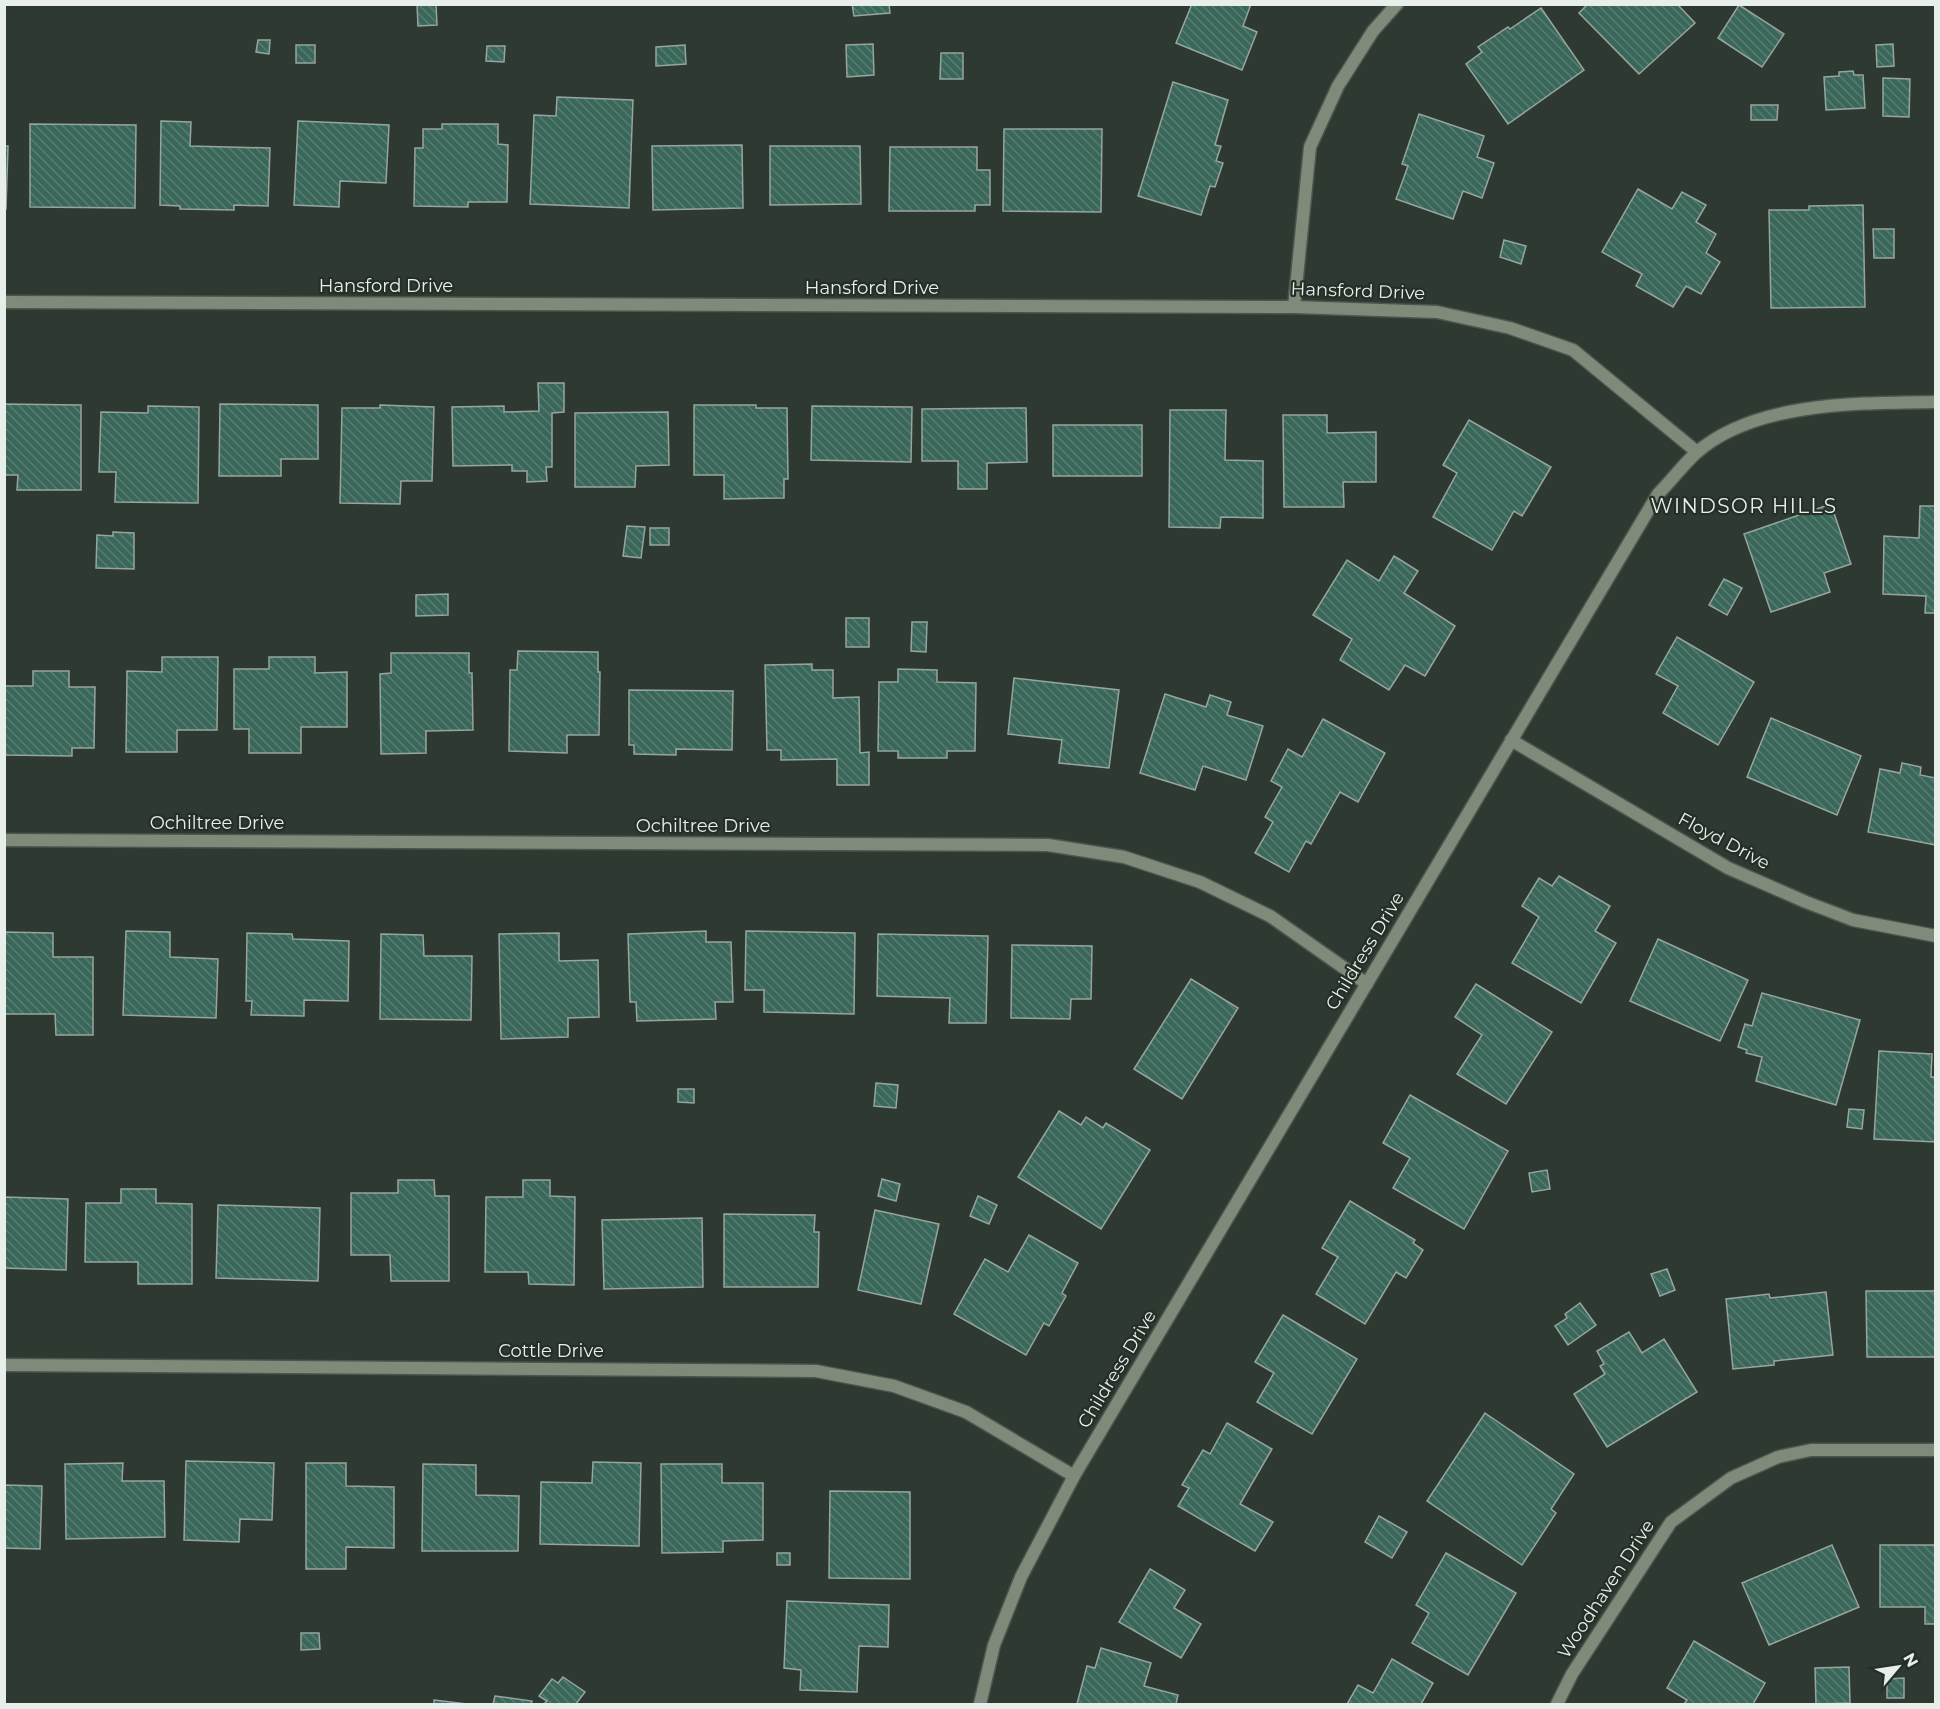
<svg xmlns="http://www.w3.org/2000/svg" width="1940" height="1709" font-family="Montserrat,sans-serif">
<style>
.building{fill:url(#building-back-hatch);stroke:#96a5a0;stroke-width:1.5}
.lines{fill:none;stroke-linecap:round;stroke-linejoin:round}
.minor-casing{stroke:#4c564f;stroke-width:15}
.minor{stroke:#808a7b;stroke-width:12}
.labels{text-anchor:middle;stroke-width:4.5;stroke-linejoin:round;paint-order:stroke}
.street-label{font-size:18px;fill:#e8efea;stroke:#242f27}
.neighbourhood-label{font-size:20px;letter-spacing:1.5px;fill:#e8efea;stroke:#242f27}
</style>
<defs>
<pattern id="building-back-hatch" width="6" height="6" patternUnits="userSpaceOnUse" patternTransform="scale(1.5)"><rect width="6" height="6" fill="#3a675a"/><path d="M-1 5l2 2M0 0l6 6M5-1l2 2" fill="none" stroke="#567d72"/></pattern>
</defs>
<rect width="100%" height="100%" fill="#2e3931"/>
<g class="building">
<path d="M417 4H436L437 25 418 26Z"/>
<path d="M852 4H889L890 13 854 16Z"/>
<path d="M1192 4H1251L1243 26 1257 32 1242 70 1176 43Z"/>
<path d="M1588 4H1677L1695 23 1639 74 1579 13Z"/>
<path d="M1739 5 1784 34 1762 67 1718 38Z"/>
<path d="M1541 8 1584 70 1508 124 1466 64 1482 52 1478 47 1508 27 1510 29Z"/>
<path d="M258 40H270L269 54 256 52Z"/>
<path d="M873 44 874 75 847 77 846 45Z"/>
<path d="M1893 44 1894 66 1877 67 1876 45Z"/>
<rect x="296" y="45" width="19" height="18"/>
<path d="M685 45 686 64 656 66V47Z"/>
<path d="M487 46H505L504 62 486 61Z"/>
<path d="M941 53H963V79H940Z"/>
<path d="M1853 71 1854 75H1863L1865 108 1826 110 1824 77 1839 76V72Z"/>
<path d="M1883 78 1910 79 1909 117 1883 116Z"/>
<path d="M1173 82 1228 100 1215 145 1221 146 1216 161 1223 163 1215 187 1210 186 1201 215 1138 196Z"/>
<path d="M557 97 633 100 629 208 530 204 534 115 556 116Z"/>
<path d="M1751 105H1778L1777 120H1751Z"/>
<path d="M1419 114 1484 136 1477 157 1494 163 1482 198 1463 191 1453 219 1396 199 1408 166 1402 164Z"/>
<path d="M161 121 191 122 190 146 270 148 268 206 234 205V210L180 209V206L160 205Z"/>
<path d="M298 121 389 125 386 183 340 181 339 207 294 205Z"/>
<path d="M30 124 136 125 135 208 30 207Z"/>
<path d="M442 124H498V144L508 145 507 202H468V207L414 206 415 148H423V129H442Z"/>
<path d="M1004 129H1102L1101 212 1003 211Z"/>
<path d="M742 145 743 208 653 210 652 146Z"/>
<path d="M4 146H8L6 209H4Z"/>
<path d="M770 146H860L861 204 770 205Z"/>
<path d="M890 147H977V170H990V205H975V211H889Z"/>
<path d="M1638 189 1672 209 1682 192 1706 205 1696 222 1716 234 1706 253 1720 262 1701 294 1686 286 1673 307 1636 286 1642 274 1602 252Z"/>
<path d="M1863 205 1865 307 1771 308 1769 210H1809V206Z"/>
<path d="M1873 229H1894V258H1874Z"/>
<path d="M1504 240 1526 246 1521 264 1500 257Z"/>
<path d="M538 383H564V412L552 413V467H546L547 481 527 482V471H512V465L453 466 452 407 504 406V412L539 411Z"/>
<path d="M4 404 81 405V490H17L18 475H4Z"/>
<path d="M220 404 318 405V459H281V476H219Z"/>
<path d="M380 405 434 407 432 481H401L400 504 340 503 342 408H380Z"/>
<path d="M694 405H756V408H787L788 479H784V498L724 499V475H694Z"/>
<path d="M148 406 199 407 198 503 115 502 116 472H99L101 412 148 413Z"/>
<path d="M812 406 912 407 911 462 811 460Z"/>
<path d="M1026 408 1027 462 987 463V489H958V461H922V409Z"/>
<path d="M1170 410H1226L1225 460 1263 461V518L1221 517 1220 528 1169 527Z"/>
<path d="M668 412 669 465 636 466 635 487H575V413Z"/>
<path d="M1283 415H1327V433L1376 432V482H1343L1344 507H1284Z"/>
<path d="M1469 420 1551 467 1522 516 1514 511 1492 550 1433 517 1457 473 1443 465Z"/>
<rect x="1053" y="425" width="89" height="51"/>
<path d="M1831 504 1851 564 1824 573 1830 592 1771 612 1744 534Z"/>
<path d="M1920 506H1936V613H1925L1926 596 1883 594 1884 536 1919 538Z"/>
<path d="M627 526 645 527 641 558 623 556Z"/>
<rect x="650" y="528" width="19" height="17"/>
<path d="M113 532 134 533V569L96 568 97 535 113 536Z"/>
<path d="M1394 556 1418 571 1404 593 1455 626 1425 676 1405 665 1389 690 1340 660 1352 639 1313 615 1347 560 1379 581Z"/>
<path d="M1724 579 1742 588 1727 615 1709 605Z"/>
<path d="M448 594V615L416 616V595Z"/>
<rect x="846" y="618" width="23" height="29"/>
<path d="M912 622H927L926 652 911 651Z"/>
<path d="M1677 637 1754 682 1718 745 1663 713 1678 686 1656 674Z"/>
<path d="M518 651 598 652V672H600L599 735H567V753L509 751 510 670H517Z"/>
<path d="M391 653H469V673H472L473 730 426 731V753L381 754 380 674 391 673Z"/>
<path d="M162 657H218L217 730H177V752H126L127 671 162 672Z"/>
<path d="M269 657H315V673L347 672V727H301V753H249V729H234V669H269Z"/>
<path d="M812 664V670H833V698L859 697 860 753 869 752V785H837V759L781 760V750H767L765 665Z"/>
<path d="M898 669 937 670V682L976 683 975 751H947V758H898V751H878L879 682H898Z"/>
<path d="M33 671H69V687H95L94 748H72V756L4 755V686H33Z"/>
<path d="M1014 678 1119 690 1109 768 1059 763 1062 740 1008 734Z"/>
<path d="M629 690 733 691 732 750 676 749V755L634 754V745H629Z"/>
<path d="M1165 694 1206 707 1210 695 1231 702 1227 715 1263 726 1246 780 1203 766 1195 790 1140 773Z"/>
<path d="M1771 718 1861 756 1837 815 1747 777Z"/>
<path d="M1323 719 1385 753 1358 802 1340 792 1311 844 1306 841 1289 872 1255 853 1273 822 1265 817 1282 787 1271 781 1288 749 1302 757Z"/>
<path d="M1902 763 1921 767 1920 775 1936 778V845L1868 832 1880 769 1900 773Z"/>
<path d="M1559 876 1610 906 1595 931 1616 943 1581 1003 1512 963 1539 917 1522 906 1539 878 1552 886Z"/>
<path d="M126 931 170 932V957L218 959 216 1018 123 1015Z"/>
<path d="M706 931V942H731L733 1002H715L716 1019 637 1021 636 1002H630L628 934Z"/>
<path d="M746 931 855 933 854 1014 764 1012V990H745Z"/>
<path d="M4 932 53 933V957H93V1035H56L55 1014H4Z"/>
<path d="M247 933 292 934 293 939 349 941 348 1001 304 1000V1016L251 1015 252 1001H246Z"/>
<path d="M559 933V961L598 960 599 1017 568 1018V1037L501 1039 499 934Z"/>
<path d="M381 934 423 935 424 956H472L471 1020 380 1019Z"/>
<path d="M878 934 988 936 986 1023H949L950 998 877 996Z"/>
<path d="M1658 939 1748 980 1720 1041 1630 1001Z"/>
<path d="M1012 945 1092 946 1091 999H1071L1070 1019 1011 1018Z"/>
<path d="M1191 979 1238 1008 1182 1099 1134 1069Z"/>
<path d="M1476 984 1552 1032 1506 1104 1457 1074 1482 1035 1455 1017Z"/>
<path d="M1762 993 1860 1020 1836 1105 1756 1081 1762 1057 1746 1053 1747 1050 1738 1047 1745 1024 1752 1026Z"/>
<path d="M1879 1051 1932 1054 1931 1077H1936V1142L1874 1139Z"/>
<path d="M876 1083 898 1085 896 1108 874 1106Z"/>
<path d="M678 1089H694V1103L678 1102Z"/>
<path d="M1410 1095 1508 1151 1464 1229 1393 1188 1410 1158 1383 1143Z"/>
<path d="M1849 1109 1864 1110 1862 1129 1847 1127Z"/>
<path d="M1059 1111 1081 1125 1086 1117 1103 1128 1106 1123 1150 1150 1101 1229 1018 1177Z"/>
<path d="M1547 1170 1550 1189 1532 1192 1529 1173Z"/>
<path d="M882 1179 900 1184 896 1201 878 1196Z"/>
<path d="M398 1180H434L435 1196H449V1281H391L390 1255H351V1193H398Z"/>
<path d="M523 1180H550V1196L575 1197 574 1285 529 1284 528 1272H485L486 1197H523Z"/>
<path d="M121 1189H156V1203L192 1204V1284H138V1262H85L86 1203H121Z"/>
<path d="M978 1196 997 1205 989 1224 970 1216Z"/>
<path d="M4 1197 68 1199 66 1270 4 1268Z"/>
<path d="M1350 1201 1415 1240 1413 1243 1423 1250 1406 1278 1396 1272 1365 1324 1316 1294 1338 1257 1322 1248Z"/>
<path d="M218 1205 320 1208 318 1281 216 1278Z"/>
<path d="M875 1210 939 1224 921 1304 858 1290Z"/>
<path d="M724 1214 815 1215 814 1232H819L818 1287H724Z"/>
<path d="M702 1218 703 1287 604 1289 602 1220Z"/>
<path d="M1029 1235 1078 1263 1062 1293 1066 1296 1049 1326 1044 1323 1026 1355 954 1314 985 1259 1008 1272Z"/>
<path d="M1667 1269 1675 1290 1660 1296 1651 1274Z"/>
<path d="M1866 1291H1936V1357H1867Z"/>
<path d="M1826 1292 1833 1355 1774 1361V1365L1733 1369 1726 1299 1769 1294 1770 1298Z"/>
<path d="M1580 1303 1596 1325 1568 1345 1555 1326 1567 1318 1565 1314Z"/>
<path d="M1283 1315 1357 1359 1312 1434 1257 1402 1274 1373 1255 1362Z"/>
<path d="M1629 1332 1642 1353 1664 1339 1697 1392 1607 1447 1574 1394 1605 1374 1600 1366 1604 1364 1597 1351Z"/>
<path d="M1485 1413 1574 1474 1551 1509 1556 1513 1522 1565 1427 1501Z"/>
<path d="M1227 1423 1272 1449 1240 1504 1273 1522 1255 1551 1178 1506 1189 1488 1182 1485 1203 1450 1210 1454Z"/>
<path d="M186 1461 274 1463 272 1520 240 1519 239 1542 184 1540Z"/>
<path d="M593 1462 641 1463 639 1546 540 1544 541 1482 592 1483Z"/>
<path d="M123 1463 122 1481H164L165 1537 66 1539 65 1464Z"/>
<path d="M306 1463H346V1486L394 1487V1548L346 1547V1569H306Z"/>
<path d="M423 1464 476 1465V1495L519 1496 518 1551H422Z"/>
<path d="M661 1464H722V1483H763V1540L723 1541V1552L662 1553Z"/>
<path d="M4 1485 42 1486 40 1549 4 1548Z"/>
<path d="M830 1491 910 1492V1579L829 1578Z"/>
<path d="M1379 1516 1407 1532 1392 1558 1365 1542Z"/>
<path d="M1832 1545 1859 1607 1769 1645 1742 1583Z"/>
<path d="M1880 1545H1936V1624H1925V1607H1880Z"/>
<rect x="777" y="1553" width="13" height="12"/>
<path d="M1446 1553 1516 1593 1468 1675 1412 1643 1429 1613 1416 1605Z"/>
<path d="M1150 1569 1185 1590 1174 1608 1201 1624 1181 1658 1119 1622Z"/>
<path d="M787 1601 889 1605 888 1647 859 1646 857 1692 800 1690 801 1670 784 1668Z"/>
<path d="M301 1633H319L320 1649 301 1650Z"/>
<path d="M1694 1641 1765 1683 1753 1704H1684L1687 1700 1667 1688Z"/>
<path d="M1101 1648 1151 1663 1144 1686 1178 1695 1176 1704H1077L1087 1666 1095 1668Z"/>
<path d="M1392 1659 1433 1683 1421 1704H1347L1358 1685 1373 1693Z"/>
<path d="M1849 1667 1850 1703 1816 1704 1815 1668Z"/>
<path d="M563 1677 585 1692 576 1704H544L547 1701 539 1696 552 1679 558 1683Z"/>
<path d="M1904 1678V1698H1887V1679Z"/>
<path d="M495 1696 532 1701 531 1704H493Z"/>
<path d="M434 1700 467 1704H434Z"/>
</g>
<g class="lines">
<g class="minor-casing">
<g id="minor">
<path d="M4 302 1294 307 1437 312 1510 328 1573 350 1697 452"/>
<path d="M1294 307 1310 147 1338 86 1373 31 1397 4"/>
<path d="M1511 740 1728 868 1806 902 1853 920 1936 936"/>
<path d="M4 840 1048 845 1124 857 1200 882 1270 916 1367 984"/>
<path d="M4 1365 816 1371 894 1386 966 1412 1074 1476"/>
<path d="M980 1704 994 1645 1021 1577 1074 1476 1658 494C1671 481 1682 466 1696 453 1755 401 1861 403 1936 402"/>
<path d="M1557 1704 1572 1674 1671 1522 1731 1478 1778 1457 1811 1450H1936"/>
</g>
</g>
<use href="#minor" class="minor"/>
</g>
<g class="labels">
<g class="street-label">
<text x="386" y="292">Hansford Drive</text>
<text x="872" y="294">Hansford Drive</text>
<text transform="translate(1358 291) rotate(2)" y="6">Hansford Drive</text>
<text x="217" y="829">Ochiltree Drive</text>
<text x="703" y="832">Ochiltree Drive</text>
<text transform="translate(1724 841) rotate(28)" y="6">Floyd Drive</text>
<text transform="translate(1365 951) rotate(-59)" y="6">Childress Drive</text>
<text x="551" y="1357">Cottle Drive</text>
<text transform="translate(1117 1369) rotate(-59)" y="6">Childress Drive</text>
<text transform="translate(1606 1589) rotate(-57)" y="6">Woodhaven Drive</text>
</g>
<g class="neighbourhood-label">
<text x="1744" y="513">WINDSOR HILLS</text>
</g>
</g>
<rect width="1940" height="1709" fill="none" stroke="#e8efea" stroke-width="12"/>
<g transform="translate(1898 1667) rotate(61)" stroke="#242f27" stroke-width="4.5" paint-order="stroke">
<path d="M0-4.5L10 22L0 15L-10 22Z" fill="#e8efea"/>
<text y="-9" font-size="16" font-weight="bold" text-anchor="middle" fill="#e8efea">N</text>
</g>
</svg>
